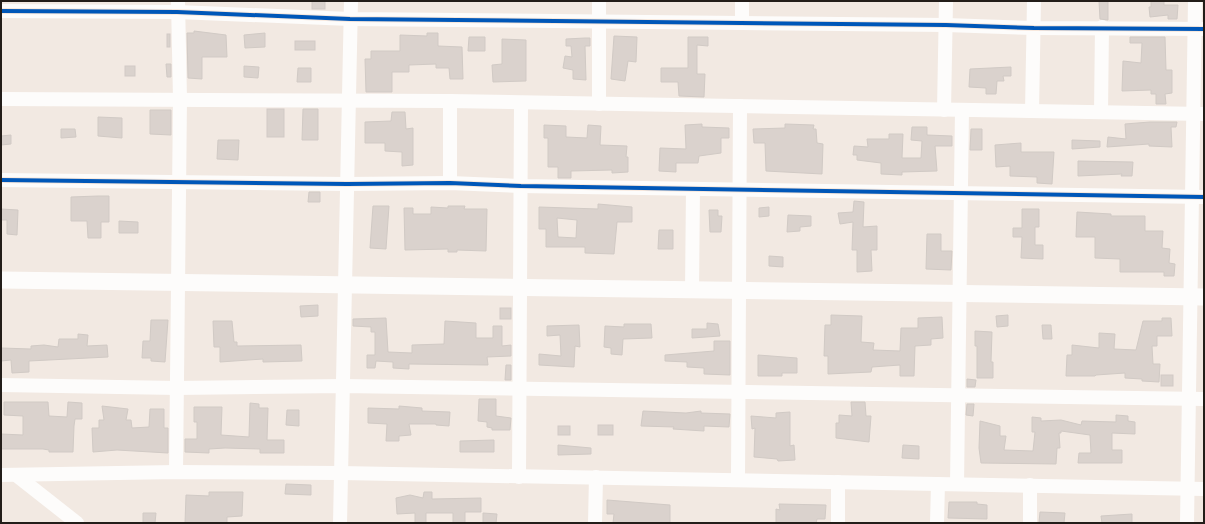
<svg xmlns="http://www.w3.org/2000/svg" width="1205" height="524" font-family="'Roboto Condensed',sans-serif">
<style>
.building{fill:#dad2cd;stroke:#d1cac5;fill-rule:evenodd}
.lines{fill:none;stroke-linecap:round;stroke-linejoin:round}
.minor{stroke:#fdfcfb;stroke-width:14}
.tertiary{stroke:#fdfcfb;stroke-width:17}
.cycleway-casing{stroke:#f8e8dc;stroke-width:6}
.cycleway{stroke:#0057b8;stroke-width:4}
</style>
<rect width="100%" height="100%" fill="#f2e9e2"/>
<g class="building">
<rect x="312" y="1" width="13" height="8"/>
<path d="M1099 1H1108V20L1100 19Z"/>
<path d="M1151 1H1164V5H1178L1177 19H1168V15L1150 17 1149 7H1151Z"/>
<path d="M194 31 226 35 227 57H202V79L188 78 187 33H194Z"/>
<path d="M265 33V47L245 48 244 35Z"/>
<path d="M427 33H438V46L462 47 463 79H450L449 68H436V64L409 65V72H392V92H366L365 59H371V51H400V35L427 36Z"/>
<rect x="167" y="34" width="3" height="13"/>
<path d="M614 36 637 37 636 62 628 61 625 81 611 79Z"/>
<path d="M469 37H485V51H468Z"/>
<path d="M688 37H708V46L697 45V74H705L704 97 679 96 678 82H661V68H688Z"/>
<path d="M1130 37H1165L1166 70H1172V93L1165 94 1166 104H1156V94H1151V90L1122 91 1123 61 1141 63 1142 43H1130Z"/>
<path d="M585 38H590V46H585L586 80 573 79V70L563 68 565 56 572 57 571 46H566V39Z"/>
<path d="M502 39 526 40V81L493 82 492 65 502 64Z"/>
<rect x="295" y="41" width="20" height="9"/>
<path d="M166 64H171V77H167Z"/>
<rect x="125" y="66" width="10" height="10"/>
<path d="M244 66 259 67 258 78 244 77Z"/>
<path d="M1011 67V76H1003L1004 81H997L996 94H986V88L969 87 970 69Z"/>
<path d="M298 68H311V82H297Z"/>
<rect x="267" y="109" width="17" height="28"/>
<path d="M303 109H318V140H302Z"/>
<path d="M150 110H171V135L150 134Z"/>
<path d="M392 112H405L406 129 413 128V165L402 166V152L385 151V143H365V122L391 121Z"/>
<path d="M98 117 122 118V138L98 136Z"/>
<path d="M1150 122H1177L1176 127H1171L1172 147 1149 146V144L1107 147 1108 137 1126 139 1125 124Z"/>
<path d="M702 124V127L729 128V138H721V153L699 156 698 163H676V172L659 171 660 148 686 149 685 125Z"/>
<path d="M785 124 814 125 813 129H816L817 143 823 144 822 174 766 171 765 143H754L753 129 785 128Z"/>
<path d="M544 125 566 126V137L587 138 588 125 601 126 600 145 627 146 626 157H628V172L612 173V170L571 171V178H558V167H548V138H544Z"/>
<path d="M912 127H927V135L952 136V146H935L937 171 902 172V175L881 174V163L857 160V155H853L854 146 868 147 867 139H889V134H903L902 158H921L922 141 911 140Z"/>
<path d="M61 129H75L76 137 61 138Z"/>
<path d="M971 129H982V150H970Z"/>
<path d="M11 135V144L1 145V136Z"/>
<path d="M218 140H239L238 160 217 159Z"/>
<path d="M1072 140 1100 141V147L1072 149Z"/>
<path d="M1021 143V152H1054L1052 184 1037 183V177L1010 176V166L996 167 995 145Z"/>
<path d="M1078 161 1133 162 1132 176H1121L1122 174 1078 176Z"/>
<path d="M309 192H320V202H308Z"/>
<path d="M98 196H109V222H101V238H88L87 221H71V197Z"/>
<path d="M854 201 864 202 863 227 877 226V250H871L872 271 857 272V250H852L853 222 840 224 838 213 853 212Z"/>
<path d="M598 204 632 207V222H617L614 254 585 253V247H546V229H539V207L598 209ZM557 218 577 220 576 238 558 237Z"/>
<path d="M373 206H389L386 249 370 248Z"/>
<path d="M448 206H465L464 209H487L486 251 457 250V252H448V249L405 250 404 208H413V214H431V207L448 208Z"/>
<path d="M769 207V216L759 217V208Z"/>
<path d="M1 209 18 210 17 235 7 234V220H1Z"/>
<path d="M1022 209H1039V227H1035V245H1043V259L1021 258 1022 237H1013V228H1022Z"/>
<path d="M709 210H718V216H722L721 232H710Z"/>
<path d="M1077 212 1111 214V216H1145V231H1163L1162 248 1170 249 1169 263 1175 264 1174 276H1164V272H1120V259L1095 258V237H1076Z"/>
<path d="M788 215 811 216V226L800 227V231L787 232Z"/>
<path d="M119 221 138 222V233H119Z"/>
<path d="M659 230H673V249H658Z"/>
<path d="M927 234H941V251H952L951 270 926 269Z"/>
<path d="M769 256 783 257V267L769 266Z"/>
<path d="M318 305V316L301 317 300 306Z"/>
<rect x="500" y="308" width="11" height="11"/>
<path d="M831 315 862 316 861 342 874 343 873 350 900 351 901 328H918V318L942 317 943 338 931 339V345L915 346 914 376H900V365L872 367 871 372 828 374V356H824L825 325H831Z"/>
<path d="M1008 315V326L997 327 996 316Z"/>
<path d="M386 318 388 352 412 353V345L444 344 445 321 476 323V338H493V326H502V346L511 345V356L487 357 488 365 409 364V369L393 368V362L376 361 375 368H367V355H375V332H371V327L353 326V319Z"/>
<path d="M1162 318H1171L1172 336H1157V346H1152L1153 364H1160L1159 382 1142 381V379L1125 378V373L1096 375 1095 376H1066L1067 355H1072V345L1099 348V333L1115 334 1114 349 1136 350 1143 321H1162Z"/>
<path d="M151 320H168L165 362 151 361V358H142L143 341H150Z"/>
<path d="M213 321H232L234 342H237V346L301 345 302 361 263 362V359L220 362V347H214Z"/>
<path d="M707 323 718 324 720 336 692 338V329H707Z"/>
<path d="M624 324H651L652 338 623 339 622 355 611 354V348L604 347 605 326 624 327Z"/>
<path d="M579 325 580 347 575 346 574 367 539 365V354L561 356 560 335 547 336V326Z"/>
<path d="M1042 325H1051L1052 339H1043Z"/>
<path d="M975 331 992 332 991 362H993V378H977V346H975Z"/>
<path d="M78 334 88 335 87 346 107 345 108 357 29 361V372L12 373 11 360 1 361V348L31 349V346L44 345 58 347 59 339H78Z"/>
<path d="M714 341H730V375L704 374V368L687 367V362L665 361V355L714 351Z"/>
<path d="M758 355 797 358V373H782V376H758Z"/>
<path d="M506 365H511V380H505Z"/>
<rect x="1161" y="375" width="12" height="11"/>
<path d="M967 379 976 380 975 387H967Z"/>
<path d="M479 399H496V416L511 418 510 430H492V428L487 427V422L478 421Z"/>
<path d="M4 402H48L49 416 67 417 68 402 82 403V419H75L74 426 73 452H49V450L43 449H1V434L23 435V416L4 415Z"/>
<path d="M851 402H865L866 416H871L869 442 836 438V423H839V415L852 416Z"/>
<path d="M250 403 259 404V408H268L267 440H284V453H260V449L225 448 209 449V453L185 452V439H197V422H194V407H222L221 435 249 437Z"/>
<path d="M967 404H974L973 416 966 415Z"/>
<path d="M102 406 128 409 126 420H131L132 428 149 427 150 409H164V428H168V453L117 450 93 452 92 428H99V420H104Z"/>
<path d="M399 406 422 408V411L450 412 449 426 436 425V424H409L411 435 399 436V441H386L387 424 368 423V408L399 409Z"/>
<path d="M287 410H299V426L286 425Z"/>
<path d="M643 411 686 413 701 411V413L730 414 729 427 704 426V431L673 429 674 427 641 426Z"/>
<path d="M790 412V446L794 445 795 460 778 461 777 459 754 457 755 428 752 429 751 416 776 418V413Z"/>
<path d="M1116 415 1128 416V421L1135 422V434L1112 433V450H1122V463H1078L1079 453H1091L1090 435 1061 431V433H1059L1060 448H1057L1056 464 981 463 979 448 980 421 1000 426V436H1006L1004 450 1033 451 1035 432H1032V417L1041 418V421L1061 420 1081 425 1082 421 1116 422Z"/>
<rect x="598" y="425" width="15" height="10"/>
<rect x="558" y="426" width="12" height="9"/>
<path d="M494 440V452H460V441Z"/>
<path d="M558 445 591 448V454L558 455Z"/>
<path d="M903 445 919 446V459L902 458Z"/>
<path d="M286 484 311 485V495L285 494Z"/>
<path d="M209 492H243L242 516 227 517V523H185L186 495 209 496Z"/>
<path d="M424 492H432V499L481 498V512H465V523H453V513H426V523H415V513L397 514 396 498 410 495 423 498Z"/>
<path d="M607 500 670 505V523H613L614 514H607Z"/>
<path d="M949 502H977V504L987 505V519L948 518Z"/>
<path d="M779 504 826 505 825 519H817L816 523H776V509L780 510Z"/>
<path d="M1040 512 1065 513 1064 523 1039 522Z"/>
<path d="M143 513H156L155 523H143Z"/>
<path d="M483 513 497 514 496 523H483Z"/>
<path d="M1132 514V523H1102L1101 516Z"/>
</g>
<g class="lines">
<g class="minor">
<path d="M1 11 177 12 350 19 946 25 1034 28 1204 29"/>
<path d="M742 23V1"/>
<path d="M1 99 450 101 1204 114"/>
<path d="M599 104V1"/>
<path d="M944 110 946 1"/>
<path d="M1032 111 1034 1"/>
<path d="M1101 112 1102 27"/>
<path d="M1 180 347 184 450 183 521 186 1204 197"/>
<path d="M450 183V101"/>
<path d="M692 290 693 189"/>
<path d="M1 385 177 388 343 386 1204 399"/>
<path d="M176 472 180 99 178 1"/>
<path d="M1 475 176 472 341 473 1204 489"/>
<path d="M16 475 77 523"/>
<path d="M519 477 521 103"/>
<path d="M738 480 740 106"/>
<path d="M838 482V523"/>
<path d="M957 484 962 110"/>
<path d="M340 523 351 1"/>
<path d="M595 523 596 477"/>
<path d="M937 523 938 484"/>
<path d="M1030 523V485"/>
<path d="M1187 523 1195 1"/>
</g>
<path class="tertiary" d="M1 280 1204 297"/>
<g class="cycleway-casing">
<g id="cycleway">
<path d="M1 11 177 12 350 19 946 25 1034 28 1204 29"/>
<path d="M1 180 347 184 450 183 521 186 1204 197"/>
</g>
</g>
<use href="#cycleway" class="cycleway"/>
</g>
<rect width="1205" height="524" fill="none" stroke="#231d19" stroke-width="4"/>
</svg>
